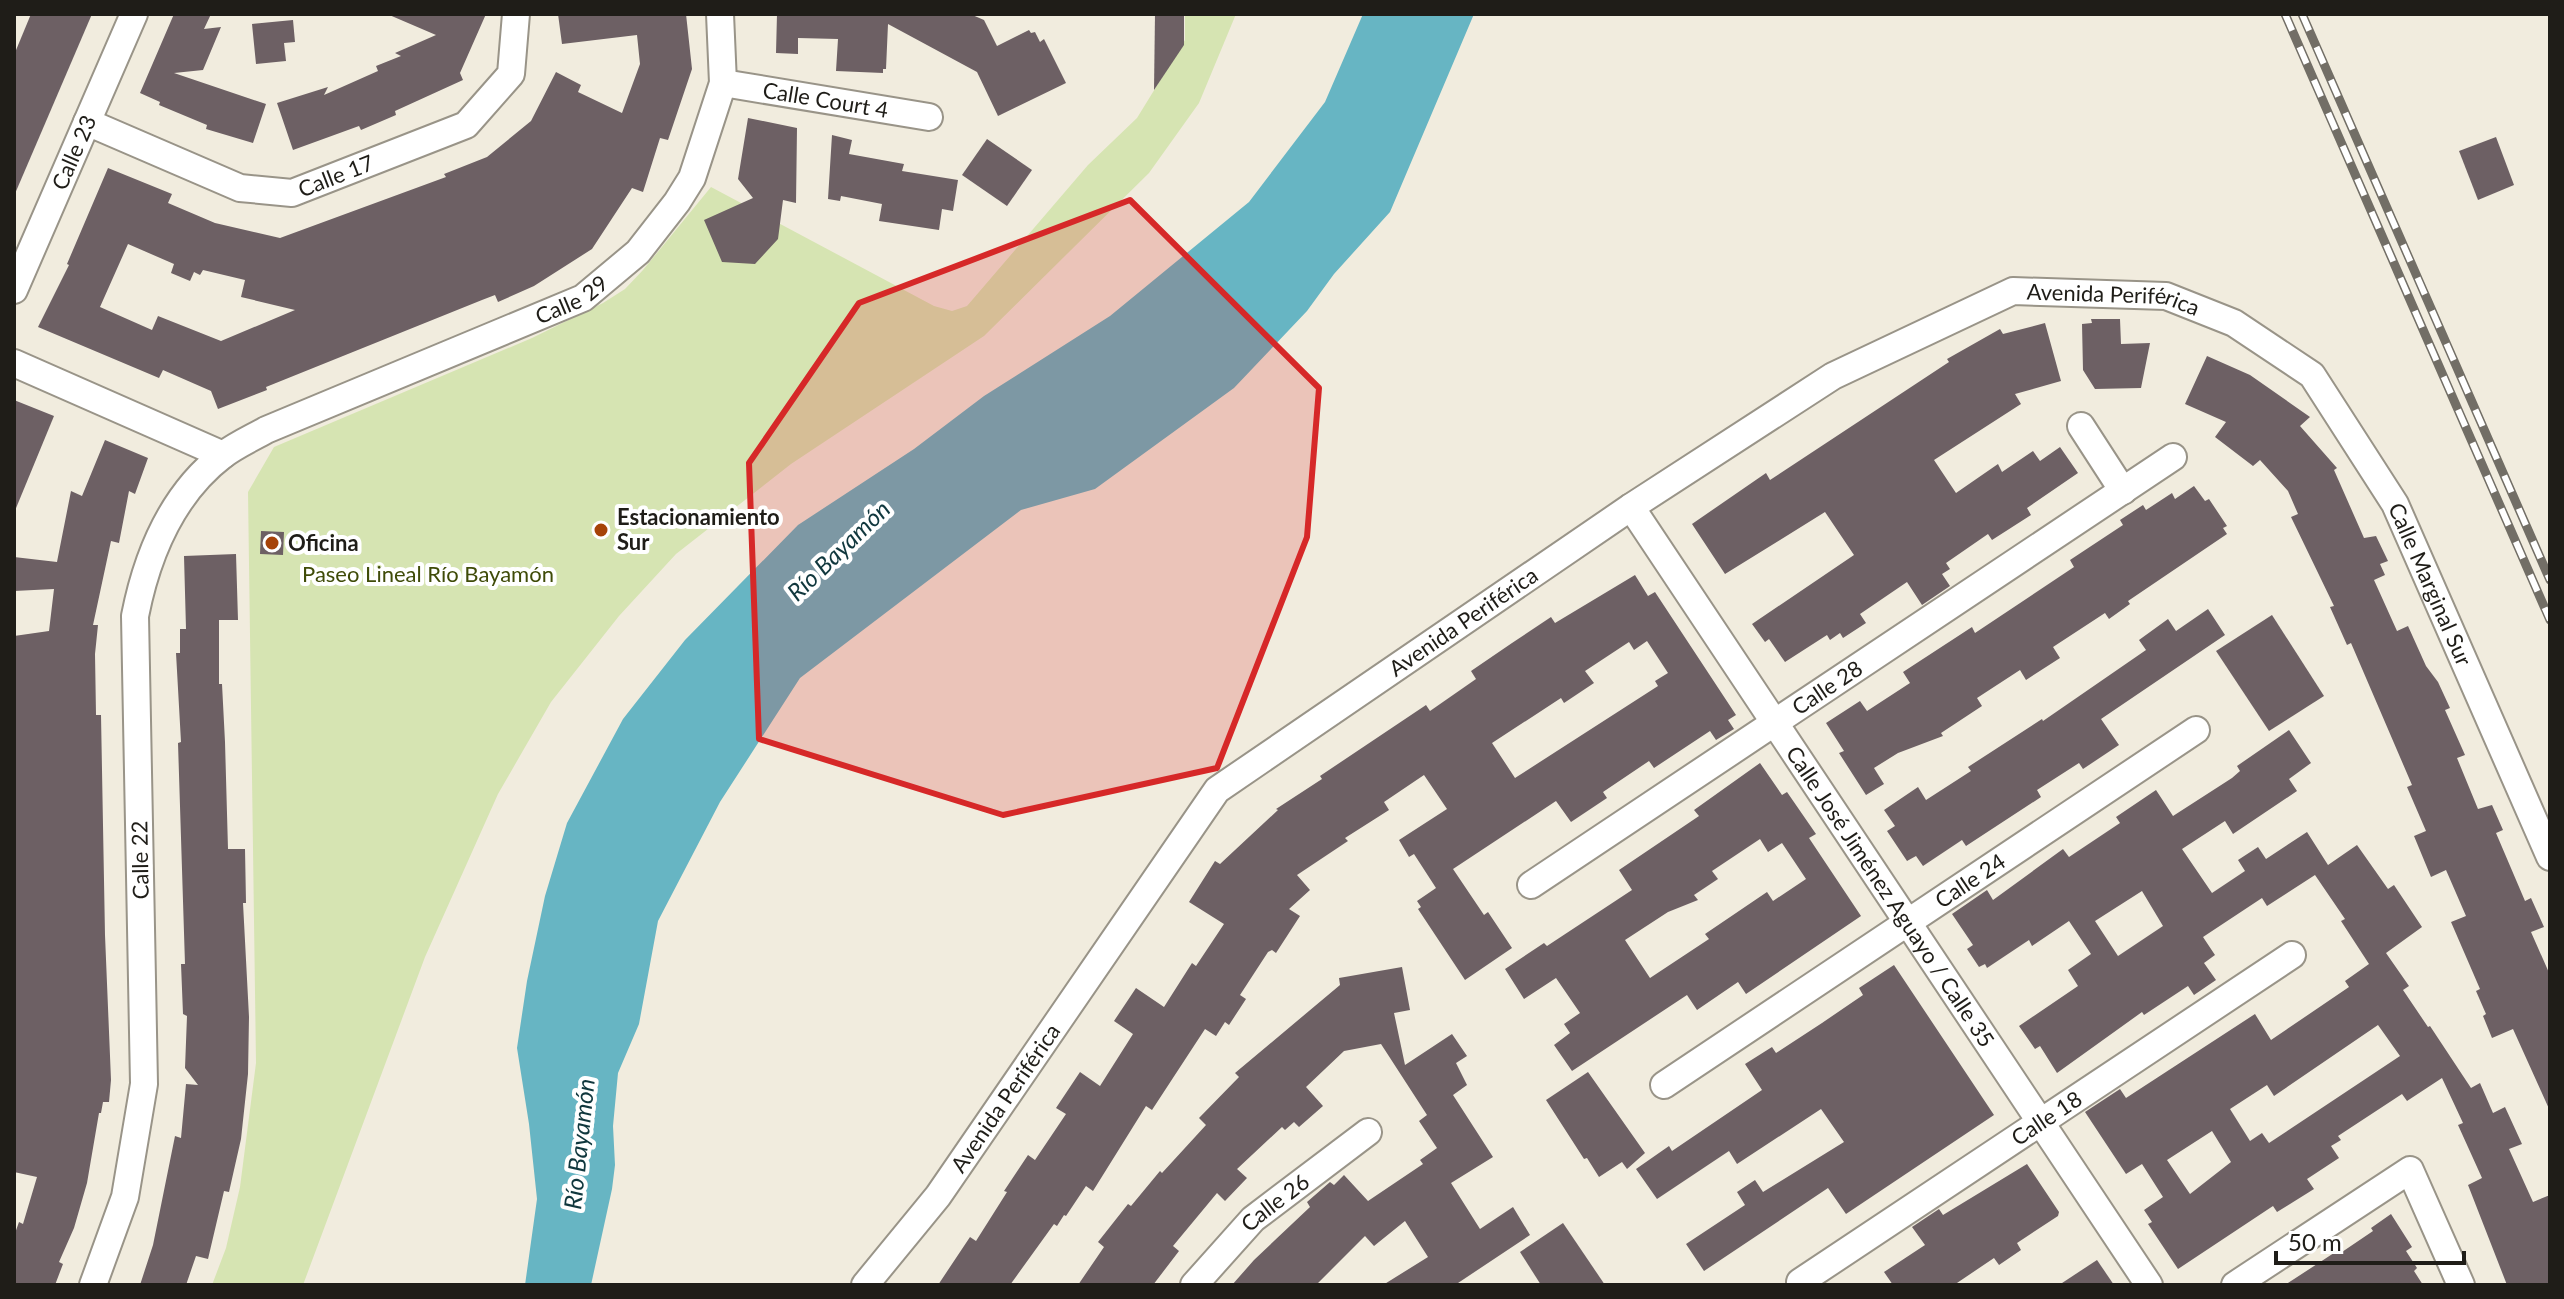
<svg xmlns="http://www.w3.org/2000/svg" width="2564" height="1299" font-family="Lato,sans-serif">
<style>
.green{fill:#d6e4b2}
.water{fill:#67b5c3}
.building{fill:#6d6064;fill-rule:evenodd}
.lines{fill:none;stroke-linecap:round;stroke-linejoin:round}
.street-casing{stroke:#999488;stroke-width:30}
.street{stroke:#fff;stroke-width:26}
.rail-casing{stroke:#726e66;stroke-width:9}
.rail{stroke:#fff;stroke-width:6;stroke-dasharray:18;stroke-linecap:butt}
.marked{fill:#d62828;fill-opacity:0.2;stroke:#d62828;stroke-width:6;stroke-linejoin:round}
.poi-dot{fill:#a64308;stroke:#fff;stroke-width:3}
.labels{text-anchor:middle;stroke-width:8;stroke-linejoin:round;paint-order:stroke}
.street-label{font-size:22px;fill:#1f1d18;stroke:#fff}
.poi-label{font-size:22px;font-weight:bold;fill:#1f1d18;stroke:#fff;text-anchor:start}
.park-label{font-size:22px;fill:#3f4b08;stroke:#fff}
.water-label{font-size:24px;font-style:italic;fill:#10373d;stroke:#fff}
</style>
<rect width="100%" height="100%" fill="#f1ecde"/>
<path class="green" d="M1185 14H1236L1199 103 1149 173 984 336 791 464 676 554 619 616 551 702 498 794 425 957 303 1285H212L226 1248 240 1187 256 1063 248 492 274 447 532 338 603 303 625 289 643 270 711 187 934 306 952 311 967 306 1088 165 1137 118 1185 40Z"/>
<path class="water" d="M1363 14H1474L1390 212 1334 274 1307 311 1234 388 1095 489 1021 510 800 678 720 802 658 921 639 1024 618 1073 613 1126 615 1165 612 1189 591 1285H525L537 1199 529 1124 517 1048 527 981 545 896 567 823 623 719 685 640 798 525 914 449 984 396 1110 316 1249 202 1325 102Z"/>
<g class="building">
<path d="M31 14H92L14 196V55Z"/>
<path d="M174 14H211L204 29 221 27 203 70 174 73 266 104 253 143 206 129 207 125 159 105 160 102 140 93Z"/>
<path d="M387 14H486L460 73 463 80 395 111 396 115 361 130 359 126 293 150 277 103 328 87 324 95 378 71 376 66 401 56 395 53 436 35Z"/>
<path d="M558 14H686L692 69 668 140 660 138 643 192 632 188 592 249 534 286 498 302 495 295 482 300 266 387 267 390 218 409 211 391 163 370 159 378 38 327 69 265 67 264 108 168 172 194 168 203 215 223 280 238 446 177 444 174 487 157 531 121 556 72 581 85 578 92 622 113 640 64 637 35 562 44ZM128 244 174 264 171 273 190 281 194 272 200 275 203 270 245 280 241 297 295 310 221 341 158 316 152 330 100 307Z"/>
<path d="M777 14H970L984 20 997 46 1029 30 1031 33 1035 32 1040 42 1044 39 1066 83 998 116 977 72 888 24 886 69H883V73L836 71 838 39 798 38V54L776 53Z"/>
<path d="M1155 14H1184V45L1154 90Z"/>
<path d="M293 20 295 42 284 43 286 61 256 64 252 24Z"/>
<path d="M748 118 797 128 796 203 783 200 778 239 755 264 722 262 704 220 753 198 738 179Z"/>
<path d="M832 135 852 140 849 154 904 164 902 171 958 180 953 211 942 209 939 230 879 221 882 204 841 196 840 201 828 199Z"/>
<path d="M2496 137 2514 185 2478 200 2459 151Z"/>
<path d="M987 139 1032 170 1007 206 962 175Z"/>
<path d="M2091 319H2120L2121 344 2150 343 2141 388 2095 389 2083 370 2082 324 2092 323Z"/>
<path d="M2045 323 2061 381 2015 394 2021 404 1934 460 1956 493 1998 464 2002 472 2033 451 2040 461 2060 447 2078 473 2027 508 2031 515 1992 540 1988 534 1946 563 1950 569 1942 574 1950 586 1922 605 1907 582 1860 614 1866 623 1843 638 1840 633 1830 640 1827 635 1785 662 1769 639 1765 642 1752 624 1854 555 1825 512 1725 574 1692 524 1766 473 1770 480 1949 362 1947 359 2000 329 2003 334Z"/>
<path d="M2207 356 2250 375 2310 417 2300 426 2337 468 2334 470 2364 538 2376 536 2388 561 2380 564 2385 575 2374 580 2397 631 2408 626 2426 666 2438 682 2450 708 2445 710 2465 755 2457 758 2478 809 2492 805 2503 830 2496 833 2525 901 2531 898 2544 927 2531 932 2550 975V1111L2513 1029 2492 1038 2483 1016 2486 1014 2476 991 2480 989 2451 922 2466 916 2446 870 2431 877 2414 836 2426 831 2407 787 2412 785 2351 643 2347 645 2330 607 2334 606 2291 517 2298 514 2288 491 2260 460 2253 466 2215 437 2226 422 2185 404Z"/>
<path d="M14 400 54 416 14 513Z"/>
<path d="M105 440 148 458 135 494 129 491 119 543 111 541 93 625H98L95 654 96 715H101L105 935 111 1080 109 1102H103L101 1113H99L87 1183 74 1228 59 1262 63 1264 55 1285H14V1236L19 1222 23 1224 37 1177 14 1172V636L49 631 54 589 14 591V557L57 562 71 491 82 496Z"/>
<path d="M2194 486 2205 501 2209 499 2227 526 2223 528 2227 534 2128 601 2130 604 2109 619 2105 613 2053 647 2060 658 2026 680 2020 670 1977 698 1982 706 1941 733 1943 736 1898 753 1874 768 1884 784 1866 795 1839 753 1844 751 1826 723 1860 701 1867 711 1910 683 1903 672 1972 627 1975 633 2074 567 2070 560 2123 525 2120 520 2143 505 2146 510 2172 493 2175 499Z"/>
<path d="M261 531 284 532 283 555 260 554Z"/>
<path d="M236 554 238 620H219V684H222L225 742 228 849H245L246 903H243L249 1017 248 1074 241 1139 229 1192 224 1191 208 1259 196 1256 186 1285H140L153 1245 175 1136 181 1138 186 1084 198 1085 185 1068 187 1016 183 1014 181 964H185L178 743 181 742 176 653H180V629H186L184 556Z"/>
<path d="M1635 575 1648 596 1655 592 1736 715 1728 720 1734 729 1716 740 1710 731 1654 768 1649 761 1603 792 1607 798 1571 822 1556 801 1453 869 1484 915 1488 912 1512 948 1465 980 1418 909 1421 907 1417 901 1436 888 1414 854 1409 857 1399 840 1447 809 1424 775 1384 802 1389 810 1345 838 1348 841 1297 875 1310 890 1289 909 1300 916 1276 953 1272 950 1268 952 1240 995 1246 999 1229 1025 1225 1022 1216 1036 1205 1029 1152 1110 1146 1106 1093 1191 1086 1186 1066 1216 1064 1215 1057 1226 1054 1224 1010 1285H938L970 1237 976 1241 1007 1192 1004 1191 1028 1155 1035 1160 1066 1114 1056 1108 1080 1072 1100 1086 1133 1034 1114 1021 1136 988 1164 1007 1192 963 1196 966 1224 924 1189 902 1215 861 1220 864 1278 810 1276 809 1322 779 1320 776 1426 705 1430 711 1476 679 1471 671 1512 643 1551 617 1555 623ZM1647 641 1668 673 1655 681 1658 686 1515 778 1492 743 1561 698 1564 703 1594 683 1585 671 1629 642 1634 650Z"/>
<path d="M2208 609 2225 635 2101 719 2119 745 2083 769 2079 763 2037 790 2041 797 1966 846 1962 840 1923 866 1916 856 1907 861 1887 831 1895 826 1884 810 1918 787 1926 800 1971 771 1968 767 2042 719 2043 721 2146 650 2139 640 2168 619 2176 631Z"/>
<path d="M2272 615 2324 696 2269 731 2216 651Z"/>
<path d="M2289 730 2311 763 2289 779 2297 791 2233 834 2225 821 2182 849 2212 893 2245 871 2238 860 2258 847 2266 859 2307 832 2328 865 2357 845 2388 889 2394 885 2422 927 2386 953 2409 986 2403 990 2428 1027 2430 1026 2471 1088 2480 1083 2493 1113 2505 1107 2522 1144 2509 1149 2533 1202 2550 1195V1285H2507L2468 1185 2482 1178 2458 1125 2463 1123 2442 1078 2407 1101 2402 1094 2338 1136 2341 1140 2331 1146 2339 1158 2307 1179 2314 1189 2277 1212 2273 1206 2178 1269 2148 1224 2152 1222 2144 1210 2163 1197 2142 1164 2126 1174 2085 1112 2120 1089 2126 1098 2255 1014 2271 1040 2349 987 2345 981 2369 964 2341 921 2345 919 2315 875 2267 906 2262 898 2203 937 2215 955 2204 963 2216 980 2194 995 2188 986 2144 1015 2142 1012 2057 1073 2040 1046 2035 1049 2019 1026 2078 986 2068 970 2091 954 2069 921 2032 946 2029 940 1987 968 1985 964 1979 967 1967 949 1973 945 1952 914 1987 890 1993 900 2063 849 2069 857 2120 823 2116 817 2156 790 2173 816 2232 778 2240 771 2237 766ZM2142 891 2163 926 2118 956 2095 921ZM2378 1025 2400 1056 2269 1143 2262 1133 2250 1141 2230 1109 2267 1085 2274 1096ZM2212 1131 2231 1162 2190 1194 2167 1160Z"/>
<path d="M1760 763 1782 795 1787 792 1816 834 1809 838 1861 916 1746 994 1738 982 1697 1010 1687 995 1572 1071 1554 1045 1570 1033 1564 1024 1580 1013 1556 978 1524 999 1505 969 1544 943 1547 946 1632 890 1619 870 1699 816 1694 810ZM1760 839 1768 852 1782 843 1806 879 1773 901 1767 892 1705 934 1709 939 1650 978 1625 940 1668 912 1698 900 1694 895 1718 879 1712 871Z"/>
<path d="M1894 965 1994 1115 1846 1214 1828 1188 1704 1271 1686 1244 1745 1205 1737 1192 1755 1180 1763 1192 1844 1142 1821 1109 1737 1164 1729 1151 1657 1199 1636 1169 1669 1146 1672 1151 1762 1090 1745 1064 1772 1047 1776 1053 1822 1023 1863 995 1859 988Z"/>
<path d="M1402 967 1410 1010 1394 1013 1405 1065 1452 1034 1467 1056 1456 1063 1467 1085 1453 1095 1493 1157 1451 1183 1480 1229 1513 1207 1530 1235 1455 1285H1383L1428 1257 1405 1221 1374 1246 1365 1236 1316 1285H1232L1254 1260 1310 1207 1307 1202 1330 1182 1334 1185 1344 1175 1368 1201 1423 1164 1420 1160 1437 1148 1419 1121 1427 1115 1381 1044 1344 1051 1306 1087 1323 1106 1299 1127 1294 1122 1285 1130 1282 1127 1237 1169 1247 1178 1225 1201 1217 1193 1173 1246 1179 1251 1153 1285H1078L1104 1247 1098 1242 1128 1204 1131 1206 1160 1171 1162 1173 1206 1125 1199 1118 1239 1077 1235 1073 1340 985 1339 978Z"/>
<path d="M1588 1072 1645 1153 1627 1169 1622 1162 1599 1177 1587 1158 1584 1159 1546 1100Z"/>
<path d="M2027 1164 2059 1212 2058 1216 2017 1243 2021 1250 1999 1265 1994 1258 1954 1285H1893L1884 1272 1925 1245 1912 1227 1939 1209 1943 1215Z"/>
<path d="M2391 1214 2412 1247 2406 1251 2417 1268 2414 1271 2423 1285H2285L2340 1249 2342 1252 2373 1231 2371 1228Z"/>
<path d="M1563 1223 1605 1285H1541L1520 1252Z"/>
<path d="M2097 1260 2114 1285H2059Z"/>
</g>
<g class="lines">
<g class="street-casing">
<g id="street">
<path id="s1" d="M723 83 929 117"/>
<path id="s2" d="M87 122 240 188 292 193 466 125 511 74 516 14"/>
<path id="s3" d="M14 290 134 14"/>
<path d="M14 363 223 455"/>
<path d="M2081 426 2123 491"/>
<path id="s4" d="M1631 507 2149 1285"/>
<path id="s5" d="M1531 885 2173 457"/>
<path id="s6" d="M1664 1085 2196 730"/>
<path id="s7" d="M1800 1282 2292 955"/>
<path id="s8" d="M93 1285 125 1197 144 1084 135 616C147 555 172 494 223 455 236 445 252 438 266 430L583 298 638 252 677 202 692 178 723 83 720 14"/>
<path id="s9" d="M865 1285 938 1196 1217 790 1631 507 1833 376 2013 291 2166 296 2234 323 2312 375 2395 504 2550 857"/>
<path id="s10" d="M1194 1285 1253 1219 1368 1132"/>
<path d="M2235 1285 2410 1170 2461 1285"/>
</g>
</g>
<use href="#street" class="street"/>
<g class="rail-casing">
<g id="rail">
<path d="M2285 14 2550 620"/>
<path d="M2302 14 2550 580"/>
</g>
</g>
<use href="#rail" class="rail"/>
</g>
<path class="marked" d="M1130 200 1319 388 1307 537 1217 768 1003 815 759 739 749 463 859 303Z"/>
<g class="poi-dot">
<circle cx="601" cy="530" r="8"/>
<circle cx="272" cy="543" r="8"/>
</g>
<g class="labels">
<g class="street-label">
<text dy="8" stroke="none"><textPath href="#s1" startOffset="104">Calle Court 4</textPath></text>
<text dy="8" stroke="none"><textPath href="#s3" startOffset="150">Calle 23</textPath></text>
<text dy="8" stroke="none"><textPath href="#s2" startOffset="266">Calle 17</textPath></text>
<text dy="8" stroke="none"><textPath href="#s8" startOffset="1246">Calle 29</textPath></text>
<text dy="8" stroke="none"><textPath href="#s9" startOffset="1650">Avenida Periférica</textPath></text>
<text dy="8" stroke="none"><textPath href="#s9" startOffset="2110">Calle Marginal Sur</textPath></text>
<text dy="8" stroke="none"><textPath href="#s9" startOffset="906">Avenida Periférica</textPath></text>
<text dy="8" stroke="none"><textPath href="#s5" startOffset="356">Calle 28</textPath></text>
<text transform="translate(140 860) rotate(-91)" y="8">Calle 22</text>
<text dy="8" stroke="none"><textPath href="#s6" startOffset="368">Calle 24</textPath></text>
<text dy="8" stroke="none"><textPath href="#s4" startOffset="468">Calle José Jiménez Aguayo / Calle 35</textPath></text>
<text dy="8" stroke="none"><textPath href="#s9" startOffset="234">Avenida Periférica</textPath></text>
<text dy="8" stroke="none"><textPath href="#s7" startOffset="296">Calle 18</textPath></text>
<text dy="8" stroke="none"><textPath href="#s10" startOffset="116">Calle 26</textPath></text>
</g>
<g class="poi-label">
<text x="617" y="525">Estacionamiento<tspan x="617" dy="25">Sur</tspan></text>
<text x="288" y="551">Oficina</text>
</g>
<g class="park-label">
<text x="428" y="582">Paseo Lineal Río Bayamón</text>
</g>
<g class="water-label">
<text transform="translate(839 551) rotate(-44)" y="8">Río Bayamón</text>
<text transform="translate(580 1144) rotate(-84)" y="8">Río Bayamón</text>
</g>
</g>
<rect width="2564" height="1299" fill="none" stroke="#1f1d18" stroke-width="32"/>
<path d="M2276 1251v12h188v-12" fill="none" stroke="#1f1d18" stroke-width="4"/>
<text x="2288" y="1251" font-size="24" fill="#1f1d18" stroke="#ffffff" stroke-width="6" paint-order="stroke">50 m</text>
</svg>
